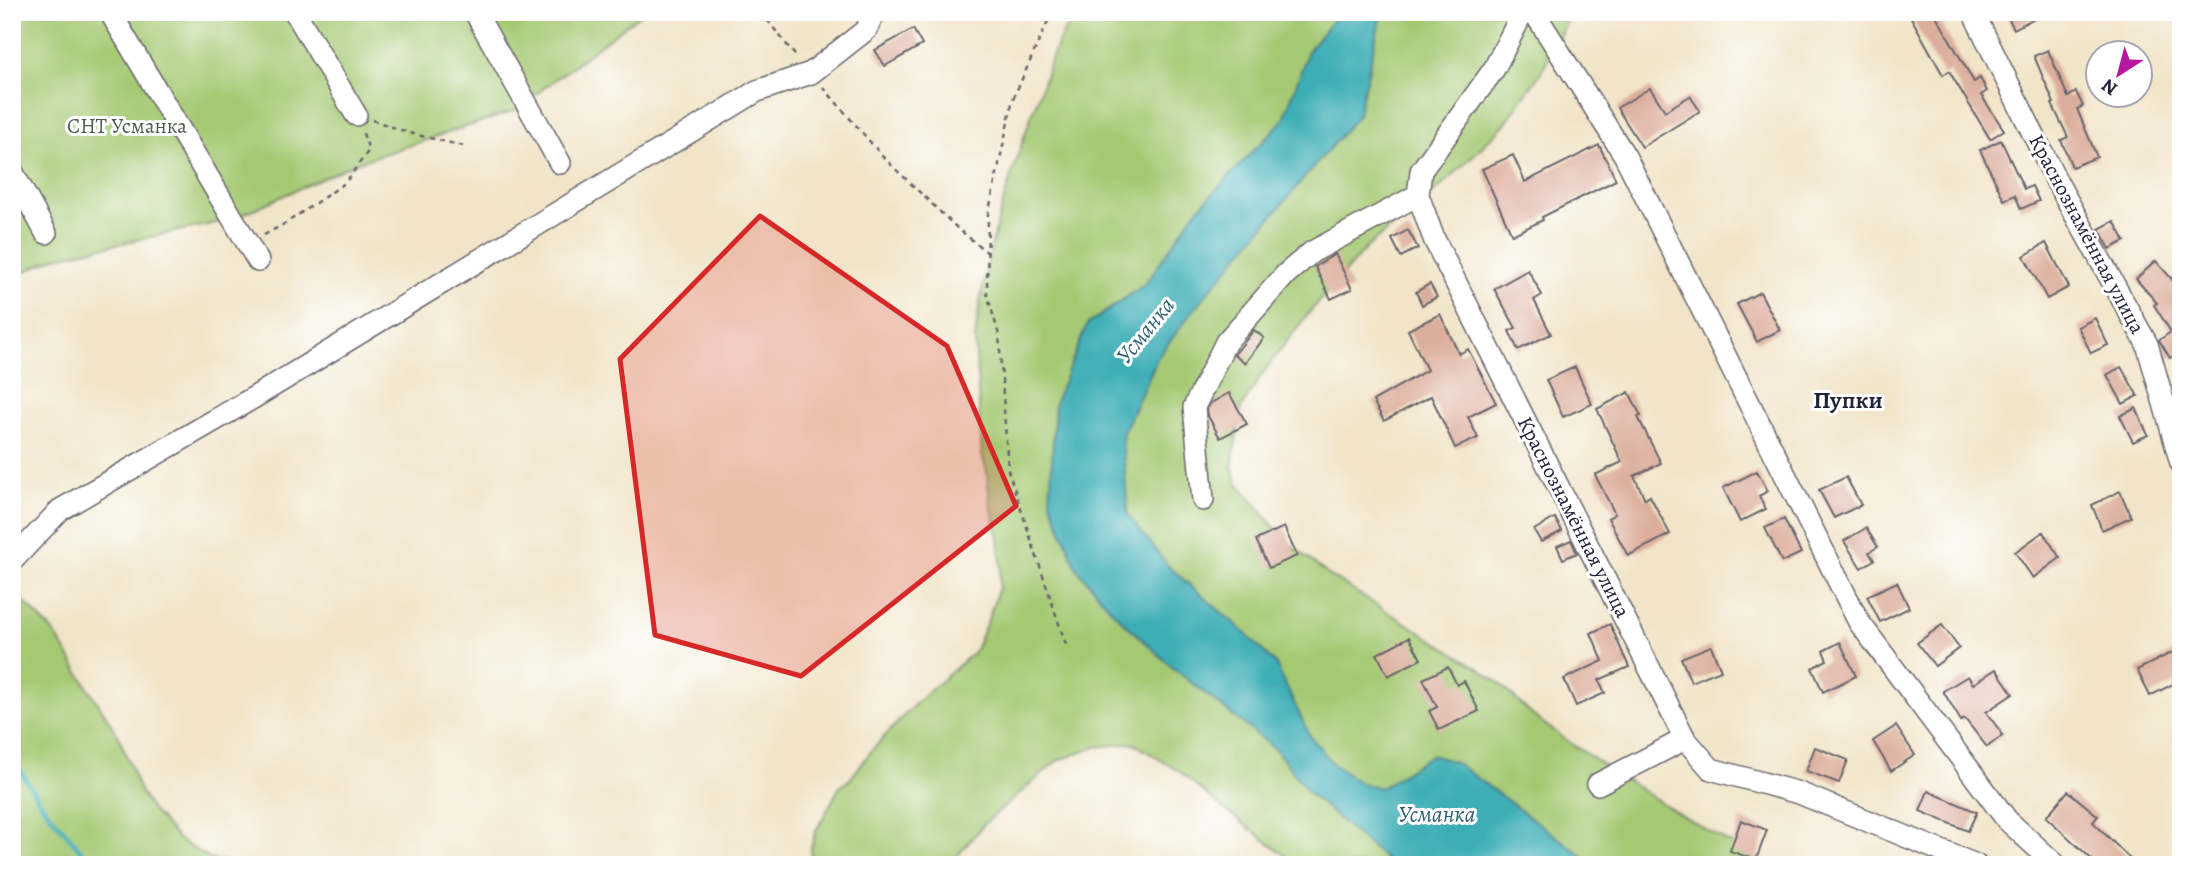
<svg xmlns="http://www.w3.org/2000/svg" width="2193" height="877" font-family="Alegreya,serif">
<style>
.green{fill:#a5c973;stroke:#647657;stroke-width:2}
.water{fill:#3daeb6;stroke:#306878;stroke-width:2}
.lines{fill:none;stroke-linecap:round;stroke-linejoin:round}
.stream{stroke:#3daeb6;stroke-width:5}
.building{fill:#dcad9b}
.minor-casing{stroke:#6a666c;stroke-width:24}
.path{stroke:#6a666c;stroke-width:2.5;stroke-dasharray:5 5;stroke-linecap:butt}
.minor{stroke:#fff;stroke-width:21}
.marked{fill:#d62828;fill-opacity:0.2;stroke:#d62828;stroke-width:5;stroke-linejoin:round}
.labels{text-anchor:middle;stroke-width:6;stroke-linejoin:round;paint-order:stroke}
.park-label{font-size:21px;fill:#505c4f;stroke:#fff}
.street-label{font-size:21px;fill:#22223b;stroke:#fff}
.water-label{font-size:23px;font-style:italic;fill:#2e6172;stroke:#fff}
.quarter-label{font-size:24px;font-weight:bold;fill:#22223b;stroke:#fff}
</style>
<rect width="100%" height="100%" fill="#fff"/>
<filter id="ink" filterUnits="userSpaceOnUse"><feTurbulence type="fractalNoise" baseFrequency=".0143" numOctaves="2"/><feDisplacementMap in="SourceGraphic" scale="14" xChannelSelector="R" yChannelSelector="G"/><feConvolveMatrix kernelMatrix="1 2 1 2 8 2 1 2 1" color-interpolation-filters="sRGB"/></filter>
<filter id="wash" filterUnits="userSpaceOnUse"><feTurbulence type="fractalNoise" baseFrequency=".00686" numOctaves="4" result="noise"/><feDisplacementMap in="SourceGraphic" scale="28" xChannelSelector="R" yChannelSelector="G"/><feGaussianBlur stdDeviation="1.57" result="paint"/><feColorMatrix in="noise" values="0 0 0 0 0 0 0 0 0 0 0 0 0 0 0 0 0 1.4 0 .05"/><feComposite in="paint" operator="in"/></filter>
<g filter="url(#wash)">
<rect width="100%" height="100%" fill="#f1e4c8"/>
<g class="green">
<path d="M12 12H643L514 111 353 164 230 220 57 257 12 277Z"/>
<path d="M1078 12H1569L1566 23 1540 74 1504 125 1447 181 1366 248 1307 315 1260 377 1241 408 1232 467 1237 482 1285 540 1330 576 1477 667 1499 683 1531 714 1576 747 1674 811 1768 865H1298L1220 806 1180 772 1133 743 1096 747 1057 761 984 824 950 865H810L811 848 816 831 839 788 850 779 872 750 916 703 974 652 988 620 999 587 1001 564 999 537 990 502 987 471 982 455 975 339C984 256 1009 178 1037 100 1048 69 1056 37 1078 12Z"/>
<path d="M12 589 55 634 119 737 140 791 151 809 178 839 210 859 230 862 297 865H12Z"/>
</g>
<path class="water" d="M1339 12H1382L1358 115 1206 294 1158 357 1122 435 1128 515 1170 568 1240 628 1275 663 1310 736 1333 764 1360 783 1381 788 1431 755 1455 762 1595 865H1392L1310 794 1276 750 1173 668 1114 613 1077 569 1050 500 1055 402 1087 325 1145 284 1195 212 1284 119 1308 51Z"/>
<g class="lines">
<path class="stream" d="M12 758 42 805 93 865"/>
</g>
<g id="blocks">
<g class="building">
<path d="M1908 12H1934L1974 82 1980 78 1987 91 1981 95 2004 130 1990 139 1949 71 1943 75Z"/>
<path d="M2005 12H2046L2014 29Z"/>
<path d="M913 29 922 45 885 66 875 50Z"/>
<path d="M2048 50 2068 97 2076 92 2083 106 2077 109 2097 157 2072 167 2061 140 2068 137 2052 104 2054 103 2034 56Z"/>
<path d="M1650 88 1665 111 1690 96 1700 111 1642 147 1617 108Z"/>
<path d="M2001 140 2024 189 2032 186 2039 201 2021 209 2015 195 2004 200 1980 150Z"/>
<path d="M1599 145 1616 180 1542 217 1543 220 1512 235 1482 169 1513 155 1525 182Z"/>
<path d="M2114 221 2125 241 2110 249 2099 229Z"/>
<path d="M1408 230 1418 248 1401 257 1392 239Z"/>
<path d="M2046 243 2069 287 2047 299 2024 256Z"/>
<path d="M1335 254 1352 289 1331 299 1315 267Z"/>
<path d="M2156 261 2171 278 2181 295V352L2170 358 2159 340 2171 332 2154 305 2157 303 2136 279Z"/>
<path d="M1528 270 1542 295 1534 300 1551 334 1518 350 1509 331 1516 328 1494 289Z"/>
<path d="M1430 284 1437 297 1422 305 1416 292Z"/>
<path d="M1760 292 1780 330 1757 342 1737 304Z"/>
<path d="M1440 314 1459 354 1468 349 1496 403 1468 417 1478 438 1455 448 1431 396 1384 421 1373 401 1427 370 1408 330Z"/>
<path d="M2095 318 2108 345 2091 353 2078 327Z"/>
<path d="M1254 330 1264 338 1245 363 1234 355Z"/>
<path d="M1575 367 1592 404 1563 417 1546 380Z"/>
<path d="M2121 367 2138 396 2123 404 2107 375Z"/>
<path d="M1629 392 1641 416 1638 417 1661 463 1634 476 1645 499 1650 496 1670 534 1628 556 1608 518 1615 514 1595 475 1622 462 1597 409Z"/>
<path d="M1229 393 1247 424 1220 438 1208 416 1207 409 1211 403Z"/>
<path d="M2136 408 2148 435 2133 442 2120 416Z"/>
<path d="M1757 471 1768 491 1759 496 1766 509 1740 522 1723 488Z"/>
<path d="M1846 477 1861 505 1834 518 1819 490Z"/>
<path d="M2120 491 2131 517 2102 530 2092 505Z"/>
<path d="M1555 518 1562 531 1541 542 1534 530Z"/>
<path d="M1784 519 1801 553 1782 562 1765 528Z"/>
<path d="M1284 527 1297 556 1269 568 1256 540Z"/>
<path d="M1866 528 1878 547 1869 552 1874 560 1861 568 1844 541Z"/>
<path d="M2043 532 2060 558 2033 578 2015 552Z"/>
<path d="M1571 540 1577 553 1563 559 1557 546Z"/>
<path d="M1897 582 1909 608 1880 622 1867 596Z"/>
<path d="M1610 624 1629 667 1599 680 1605 693 1576 706 1564 679 1603 661 1591 633Z"/>
<path d="M1942 625 1959 648 1935 666 1917 643Z"/>
<path d="M1409 637 1421 659 1388 676 1377 654Z"/>
<path d="M1840 642 1856 676 1823 692 1812 668 1827 660 1823 651Z"/>
<path d="M1711 646 1721 670 1691 682 1681 658Z"/>
<path d="M2181 648V680L2150 696 2137 670Z"/>
<path d="M1448 667 1457 685 1464 681 1479 711 1439 730 1429 711 1437 707 1423 679Z"/>
<path d="M1996 669 2013 694 1986 712 2003 735 1987 747 1965 719 1961 721 1943 691 1968 676 1973 684Z"/>
<path d="M1896 726 1915 755 1891 771 1873 741Z"/>
<path d="M1815 747 1848 760 1839 783 1806 771Z"/>
<path d="M1928 791 1977 812 1968 831 1920 811Z"/>
<path d="M2068 791 2098 816 2093 822 2136 865H2098L2046 817Z"/>
<path d="M1741 820 1767 830 1756 860 1730 851Z"/>
</g>
</g>
</g>
<g filter="url(#ink)">
<use href="#blocks" fill-opacity="0" stroke="#6a666c" stroke-width="2"/>
<g class="lines">
<g class="minor-casing">
<g id="minor">
<path d="M110 12 258 261"/>
<path d="M295 12 356 115"/>
<path d="M475 12 560 163"/>
<path d="M1523 12 1494 69 1421 171 1418 195 1434 239 1685 739 1711 769 1799 793 1976 865"/>
<path d="M1534 12 1625 156 1859 622 2007 820 2056 865"/>
<path d="M1973 12 2057 182 2147 344 2181 463"/>
<path d="M12 171 46 233"/>
<path d="M1203 500 1194 407 1226 342 1286 274 1312 252 1418 195"/>
<path d="M12 561 60 510 253 398 757 91 811 73 866 30 875 12"/>
<path d="M1598 784 1685 739"/>
</g>
</g>
<g class="path">
<path d="M761 12 798 59"/>
<path d="M1052 12 1013 99 988 215 987 294 999 335 1008 470 1066 645"/>
<path d="M823 87 884 158 956 227 988 253"/>
<path d="M372 120 413 134 463 146"/>
<path d="M264 235 286 223 345 183 369 150 362 131"/>
</g>
<use href="#minor" class="minor"/>
</g>
</g>
<path class="marked" d="M760 216 947 346 1016 506 801 676 655 635 620 359Z"/>
<g class="labels">
<g class="park-label">
<text x="127" y="133">СНТ Усманка</text>
</g>
<g class="street-label">
<text transform="translate(2087 234) rotate(62)" y="7">Краснознамённая улица</text>
<text transform="translate(1574 517) rotate(63)" y="7">Краснознамённая улица</text>
</g>
<g class="water-label">
<text transform="translate(1145 330) rotate(-51)" y="8">Усманка</text>
<text x="1437" y="822">Усманка</text>
</g>
<g class="quarter-label">
<text x="1848" y="408">Пупки</text>
</g>
</g>
<rect width="2193" height="877" fill="none" stroke="#fff" stroke-width="42"/>
<g transform="translate(2119 74) rotate(216)"><circle r="33" fill="#ffffff" stroke="#a7a7b1" stroke-width="2"/>
<path d="M0-5L12 26L0 18L-12 26Z" fill="#b5179e"/>
<text y="-10" font-size="19" font-weight="bold" text-anchor="middle" fill="#22223b">N</text>
</g>
</svg>
